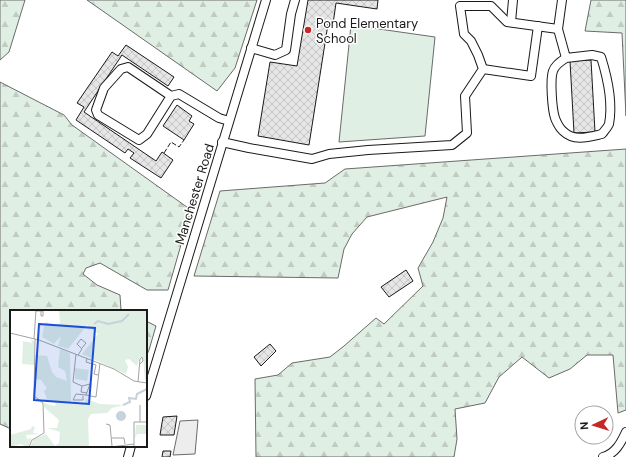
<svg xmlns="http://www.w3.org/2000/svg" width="626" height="457" font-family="'DM Sans',sans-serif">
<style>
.forest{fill:url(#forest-firs);stroke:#6a6a6a}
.park{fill:#e0efe3;stroke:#6a6a6a}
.parking{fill:#ededed;stroke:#6a6a6a}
.building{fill:url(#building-cross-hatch);stroke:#1a1a1a}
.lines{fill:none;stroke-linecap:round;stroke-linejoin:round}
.minor-casing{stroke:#1a1a1a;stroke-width:10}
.minor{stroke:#fff;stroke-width:8}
.fence{stroke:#1a1a1a;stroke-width:1;stroke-dasharray:5 2;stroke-linecap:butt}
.poi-dot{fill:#c62828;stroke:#fff;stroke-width:1.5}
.labels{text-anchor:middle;stroke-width:3;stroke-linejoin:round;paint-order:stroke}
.poi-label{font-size:13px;fill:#1a1a1a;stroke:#fff;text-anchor:start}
.street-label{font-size:13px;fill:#1a1a1a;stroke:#fff}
.inset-river{fill:none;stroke:#c6d2dc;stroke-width:2}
.inset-road{fill:none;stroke:#a3a3a3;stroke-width:1}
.view{fill:#1d4ed8;fill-opacity:0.15;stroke:#1d4ed8;stroke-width:2}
.inset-edge{fill:none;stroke:#1a1a1a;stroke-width:2}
</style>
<defs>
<pattern id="forest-firs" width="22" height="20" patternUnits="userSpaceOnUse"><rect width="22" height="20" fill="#e0efe3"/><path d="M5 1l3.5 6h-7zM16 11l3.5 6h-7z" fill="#c0ccc2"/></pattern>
<pattern id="building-cross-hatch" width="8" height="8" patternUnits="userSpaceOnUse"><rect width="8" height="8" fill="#e6e6e6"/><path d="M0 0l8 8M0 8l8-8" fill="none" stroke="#c5c5c5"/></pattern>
</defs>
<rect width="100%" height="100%" fill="#fff"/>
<g class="forest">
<path d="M0 0H25L9 52 0 60Z"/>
<path d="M87 0H257L235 68 217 91Z"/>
<path d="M591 0H626V116L622 33 585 31Z"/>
<path d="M0 82 64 115 72 125 191 210 168 290H147L100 263 86 268 83 274 97 285 120 295 121 310 142 311H11V429L0 424Z"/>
<path d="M626 149V410L618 413 613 355H587L570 369 549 378 522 357 499 377 485 403 455 409 457 439 454 457H256L255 379 278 375 292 363 330 357 344 346 376 318 384 324 423 286 418 268 433 242 443 218 447 197 367 217 352 234 344 249 338 278 194 276 220 191 325 183 345 169Z"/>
<path d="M146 321 156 326 149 350 146 357Z"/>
</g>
<path class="park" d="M351 25 435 37 425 136 339 142Z"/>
<path class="parking" d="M198 420 195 454 173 455 180 421Z"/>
<g class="building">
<path d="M308 0H378L377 9 336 3 333 24H328L309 145 258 136 270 62 297 66Z"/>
<path d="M126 45 174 77 168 86 122 55 84 112 156 161 162 152 173 160 161 178 130 158 134 153 128 149 125 153 76 120 84 107 77 103 112 52 118 56Z"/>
<path d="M591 60 595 132 574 133 570 61Z"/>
<path d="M177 105 192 116 189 121 194 124 184 140 163 126Z"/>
<path d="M406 270 413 281 389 297 381 287Z"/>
<path d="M270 344 276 351 261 366 254 357Z"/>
<path d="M177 416 174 435H160L163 417Z"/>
<path d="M163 451H171L170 457H162Z"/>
</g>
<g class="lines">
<g class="minor-casing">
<g id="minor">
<path d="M511 22 513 0"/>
<path d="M558 29 566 58C561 61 555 65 553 71 550 79 552 109 555 118 556 121 560 129 563 131 574 142 589 137 602 134 604 131 608 127 609 124 613 103 607 76 601 57L592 55 566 58"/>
<path d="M251 48 275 55 286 50 291 14 295 0"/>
<path d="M483 69 531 76 538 26"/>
<path d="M171 96 128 67 121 69 104 88 96 110 98 115 139 140 147 134 171 96 179 94 219 118 229 121"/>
<path d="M222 142 249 148 312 159 329 154 368 150 452 145 467 133 465 96 483 69 478 55 471 41 464 34 460 6H491L507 22 558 29 562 0"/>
<path d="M146 396 266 0"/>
<path d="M128 457 131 446"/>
<path d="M603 457C615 454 621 443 626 432"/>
</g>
</g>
<use href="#minor" class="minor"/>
<path class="fence" d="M164 153 171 142 179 147 184 140"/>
</g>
<circle class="poi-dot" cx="308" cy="30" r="4"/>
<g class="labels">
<g class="poi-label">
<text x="316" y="28">Pond Elementary<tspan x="316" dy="15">School</tspan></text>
</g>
<g class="street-label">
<text transform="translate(194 194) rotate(-73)" y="5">Manchester Road</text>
</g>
</g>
<g transform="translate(10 310)">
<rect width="137" height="137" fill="#fff"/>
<path d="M49 0H137V71H135L133 47H130L127 56 119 49 115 50 118 57 116 64 72 44 88 24 77 15 58 39 48 36 51 26 44 34 32 27 35 12 46 15 50 13ZM21 29 24 31V55L12 54 13 31 22 33ZM50 39 60 43 61 93H75L76 89 90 94 114 95 102 98 97 103 81 104 78 109 79 137H20L24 129 36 124 45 136 49 133 50 122 37 118H47L49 110 34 97V93L45 96 46 93 30 90 37 89 34 81 37 78 31 70 24 69 25 45 37 46 42 62 46 67 57 71 55 61 48 57ZM126 115H137V124H127L125 128ZM22 116 25 117 23 123 29 124 16 125 17 129 22 128 18 137 10 134 0 137V125L21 119Z" fill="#e0efe3"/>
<path d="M65 58 79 60 77 71 65 69Z" fill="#e0efe3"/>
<path d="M106 106a5 5 0 1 1 10 0a5 5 0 1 1-10 0Z" fill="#c6d2dc"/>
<path class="inset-river" d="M84 14 88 11 98 14 112 11 119 4M113 95 120 92 119 88 126 89 127 84 137 79"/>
<path class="inset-road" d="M26 1H31V6H33V1H31M0 23 29 30 104 59 124 71 137 73M24 29 26 0M66 44 63 72 72 76 80 74 76 85 86 87 90 53M68 45 72 39 67 34 71 29 76 33 72 38M77 48 76 52 86 55 84 64 88 65M128 72 130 49 132 47 133 51 130 54M72 76 71 82 77 83M73 86V90H63L66 84 76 85M130 112V95M96 114 100 115 102 136M102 128H114L115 134M19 137 22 130 34 123 33 93 24 86 25 29M101 137 124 134M124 137V112H137"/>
<path class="view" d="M29 14 85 18 79 94 24 90Z"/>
<rect width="137" height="137" class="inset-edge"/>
</g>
<g transform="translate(594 425) rotate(266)"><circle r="19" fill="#ffffff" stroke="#a3a3a3"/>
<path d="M0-3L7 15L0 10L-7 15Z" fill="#c62828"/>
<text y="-6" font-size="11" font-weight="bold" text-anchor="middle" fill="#1a1a1a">N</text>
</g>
</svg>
